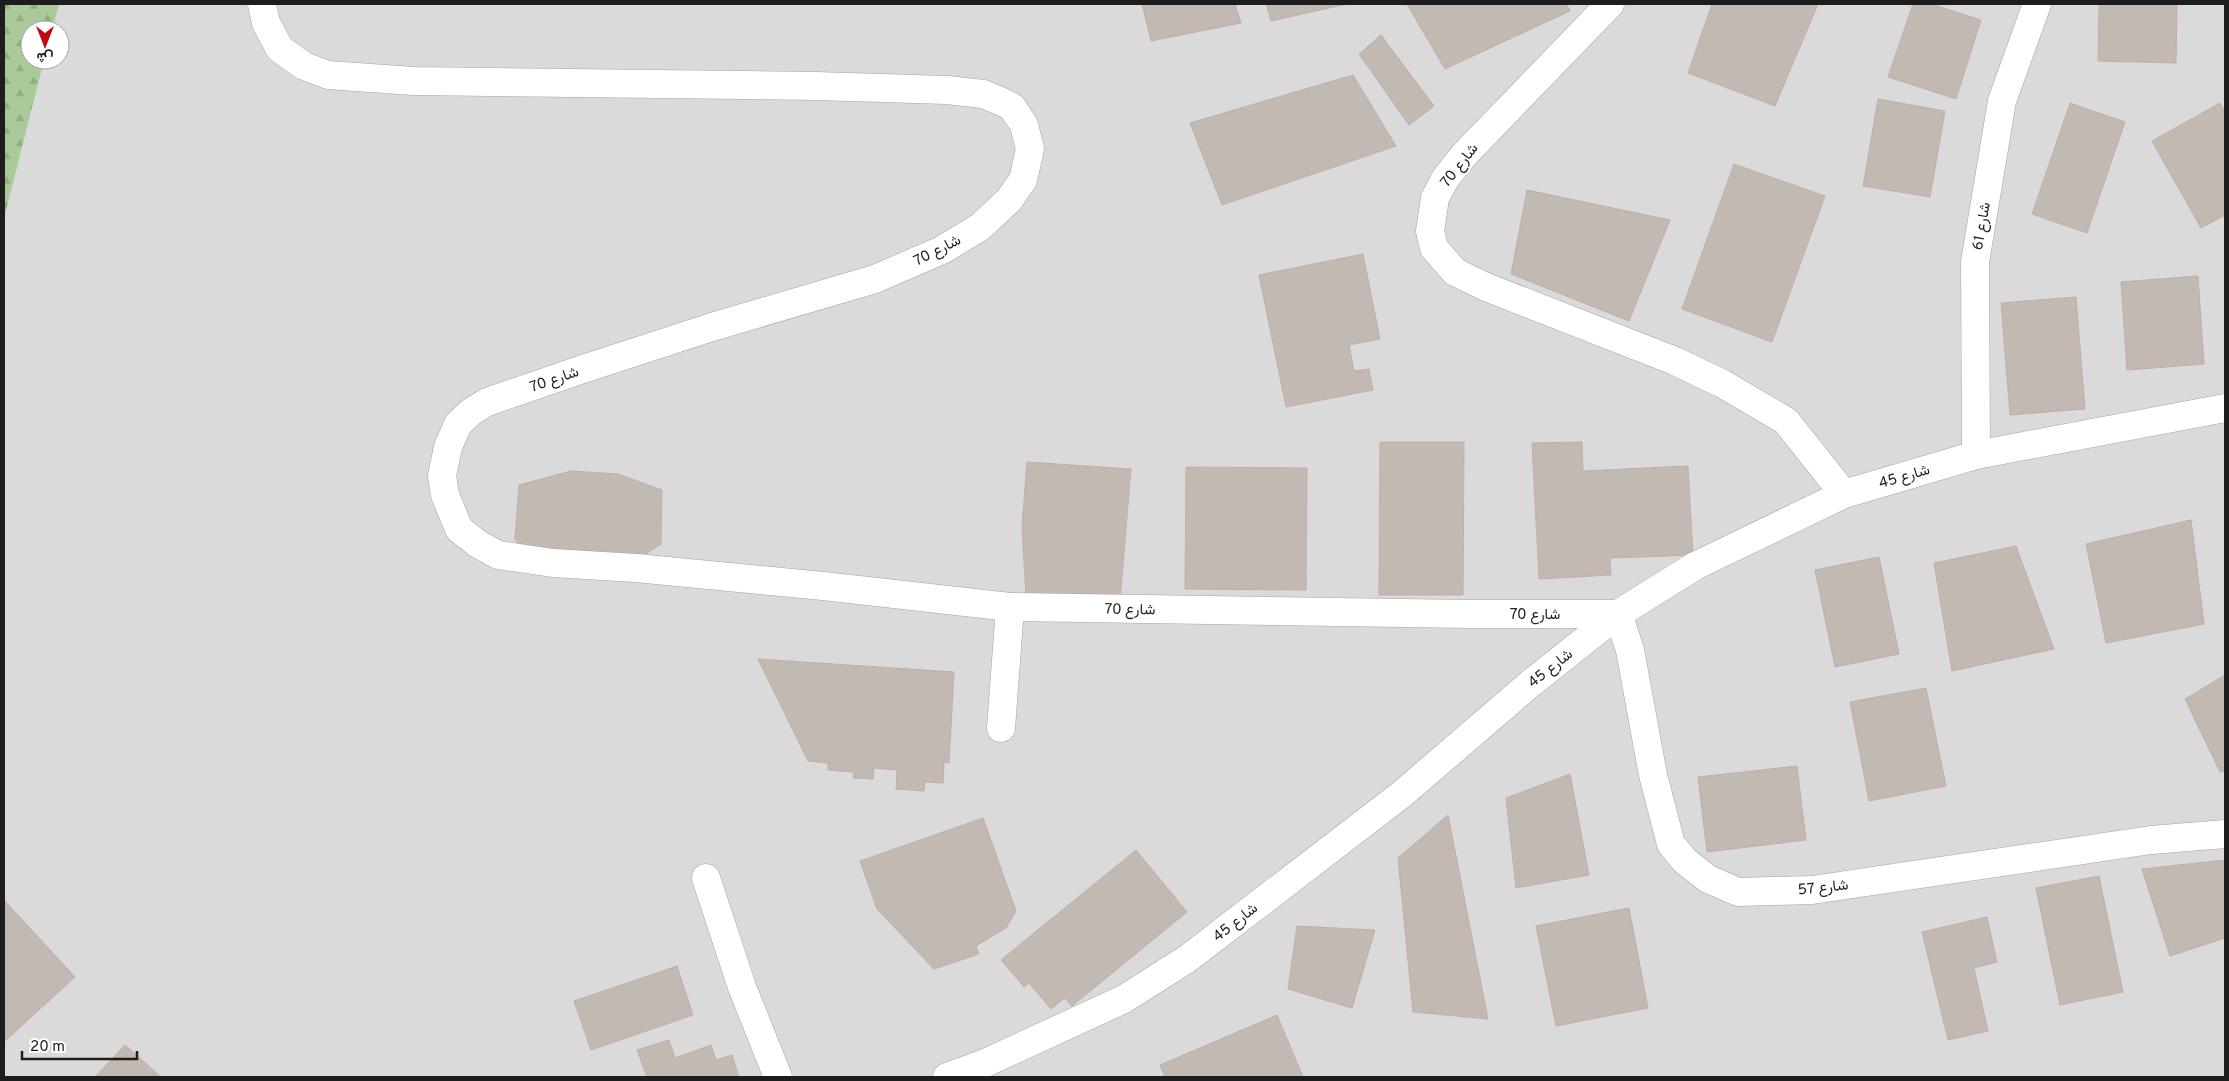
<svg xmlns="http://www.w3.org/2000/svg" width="2229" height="1081" font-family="Overpass,Vazirmatn,sans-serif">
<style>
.residential{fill:#dbdada;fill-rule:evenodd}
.forest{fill:url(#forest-firs)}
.building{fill:#c2b9b3;stroke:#bfb0a6}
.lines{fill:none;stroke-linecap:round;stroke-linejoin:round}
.minor-casing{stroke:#a4a4a4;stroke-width:29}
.minor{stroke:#fff;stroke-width:28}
.labels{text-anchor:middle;stroke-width:4;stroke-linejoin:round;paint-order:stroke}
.street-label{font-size:15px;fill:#1d1d1d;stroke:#fff}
</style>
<defs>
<pattern id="forest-firs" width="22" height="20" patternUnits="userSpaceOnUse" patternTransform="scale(1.25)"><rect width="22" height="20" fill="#aacb99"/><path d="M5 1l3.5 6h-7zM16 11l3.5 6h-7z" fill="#92ae83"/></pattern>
</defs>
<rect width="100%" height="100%" fill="#eeeae3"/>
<path class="residential" d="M4 4H2225V1077H4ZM30 30H60V60H30Z"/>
<path class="forest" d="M4 4H59L52 30H30V60H44L4 218Z"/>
<g class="building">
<path d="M1142 4H1235L1241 23 1151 41Z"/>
<path d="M1266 4H1347L1271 21Z"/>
<path d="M1407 4H1566L1570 11 1445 69Z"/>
<path d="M1712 4H1818L1775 106 1688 73Z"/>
<path d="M1913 4H1931L1981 20 1956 99 1888 77Z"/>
<path d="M2099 4H2177L2176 63 2098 61Z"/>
<path d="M1381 35 1434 106 1409 125 1359 54Z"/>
<path d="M1353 75 1396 146 1222 205 1190 123Z"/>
<path d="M1878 99 1945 111 1930 197 1863 186Z"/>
<path d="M2070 103 2125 122 2087 233 2032 214Z"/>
<path d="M2220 103 2225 112V215L2201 228 2152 141Z"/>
<path d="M1734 164 1825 196 1772 342 1682 309Z"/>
<path d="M1527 190 1670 220 1629 321 1511 274Z"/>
<path d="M1363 254 1380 339 1349 345 1354 371 1369 369 1373 390 1286 407 1259 275Z"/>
<path d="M2198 276 2204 364 2127 370 2121 282Z"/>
<path d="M2076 297 2085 409 2010 415 2001 303Z"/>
<path d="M1380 442H1464L1463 595H1379Z"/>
<path d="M1582 442 1583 471 1688 466 1693 555 1610 558 1611 575 1539 579 1532 443Z"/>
<path d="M1027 462 1131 469 1120 601 1026 597 1022 527Z"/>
<path d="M1186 467 1307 468 1306 590 1185 589Z"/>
<path d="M571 471 618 474 662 490 661 544 633 562 527 555 515 539 519 485Z"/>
<path d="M2191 520 2204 624 2106 643 2086 544Z"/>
<path d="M2016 546 2054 649 1952 671 1934 563Z"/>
<path d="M1879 557 1899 654 1835 667 1815 570Z"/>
<path d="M758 659 954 672 949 763 944 762 943 783 925 782 924 791 896 789 897 770 874 768 873 779 853 778 854 772 828 770V763L808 761Z"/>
<path d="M2225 675V771L2220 772 2185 699Z"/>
<path d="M1926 688 1946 786 1869 801 1850 702Z"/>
<path d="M1797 766 1806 840 1707 852 1698 777Z"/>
<path d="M1570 774 1589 875 1516 888 1506 798Z"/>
<path d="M1448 815 1488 1019 1413 1012 1398 858Z"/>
<path d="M983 818 1016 911 1006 928 976 946 979 954 934 969 877 909 860 861Z"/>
<path d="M1136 850 1187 912 1072 1006 1065 998 1051 1009 1029 983 1024 987 1001 960Z"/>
<path d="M2225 860V938L2170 956 2142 869Z"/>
<path d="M2099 876 2123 992 2060 1005 2036 888Z"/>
<path d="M4 900 75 977 4 1042Z"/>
<path d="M1629 908 1648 1008 1556 1026 1536 926Z"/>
<path d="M1987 917 1997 962 1974 968 1988 1031 1948 1040 1922 932Z"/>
<path d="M1297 926 1375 930 1352 1008 1288 989Z"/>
<path d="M677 966 693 1015 591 1050 574 1001Z"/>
<path d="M1277 1015 1303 1077H1165L1160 1065Z"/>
<path d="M669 1040 675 1058 711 1045 716 1060 732 1055 739 1077H647L637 1050Z"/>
<path d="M125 1045 161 1077H95Z"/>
</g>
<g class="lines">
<g class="minor-casing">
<g id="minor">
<path d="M262 4 266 23 280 49 304 66 328 75 413 81 816 86 947 90 983 94 1000 101 1012 107 1024 125 1030 149 1023 180 1009 200 980 227 942 250 875 279 712 327 583 369 487 402 471 412 458 424 448 447 442 476 445 495 459 529 478 544 498 555 553 563 636 568 823 586 1010 607 1469 614H1618L1630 650 1653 775 1671 844 1685 861 1708 879 1738 892 1812 890 2151 840 2225 834"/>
<path d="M1610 4 1464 155 1445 179 1435 198 1430 231 1434 248 1455 272 1486 287 1675 361 1723 384 1786 421 1844 494"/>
<path d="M1976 455 1975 262 2002 101 2037 4"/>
<path d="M1001 728 1010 607"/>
<path d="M706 878 742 987 778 1077"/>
<path d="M947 1077 983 1064 1124 999 1187 959 1402 794 1531 683 1618 614 1695 566 1844 494 1976 455 2225 408"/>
</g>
</g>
<use href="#minor" class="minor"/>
</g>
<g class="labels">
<g class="street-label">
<text transform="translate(1459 165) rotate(-52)" y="5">شارع 70</text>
<text transform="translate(1981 226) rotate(-80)" y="5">شارع 61</text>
<text transform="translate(937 250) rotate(-27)" y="5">شارع 70</text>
<text transform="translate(554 379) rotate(-19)" y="5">شارع 70</text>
<text transform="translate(1904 476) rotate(-16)" y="5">شارع 45</text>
<text transform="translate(1130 609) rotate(1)" y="5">شارع 70</text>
<text x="1535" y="619">شارع 70</text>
<text transform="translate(1550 668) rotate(-38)" y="5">شارع 45</text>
<text transform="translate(1823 887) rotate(-6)" y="5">شارع 57</text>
<text transform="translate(1235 922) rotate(-38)" y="5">شارع 45</text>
</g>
</g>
<rect width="2229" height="1081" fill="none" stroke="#1d1d1d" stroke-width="10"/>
<g transform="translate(45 45) rotate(180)"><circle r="24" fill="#ffffff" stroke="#a5a5a5"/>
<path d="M0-4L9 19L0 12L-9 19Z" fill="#c10811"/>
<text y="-8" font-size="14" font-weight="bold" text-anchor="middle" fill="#1d1d1d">ش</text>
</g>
<path d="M22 1051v8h115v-8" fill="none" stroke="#1d1d1d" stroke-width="2.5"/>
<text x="30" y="1051" font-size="15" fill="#1d1d1d" stroke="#ffffff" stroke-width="4" paint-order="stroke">20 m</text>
</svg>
